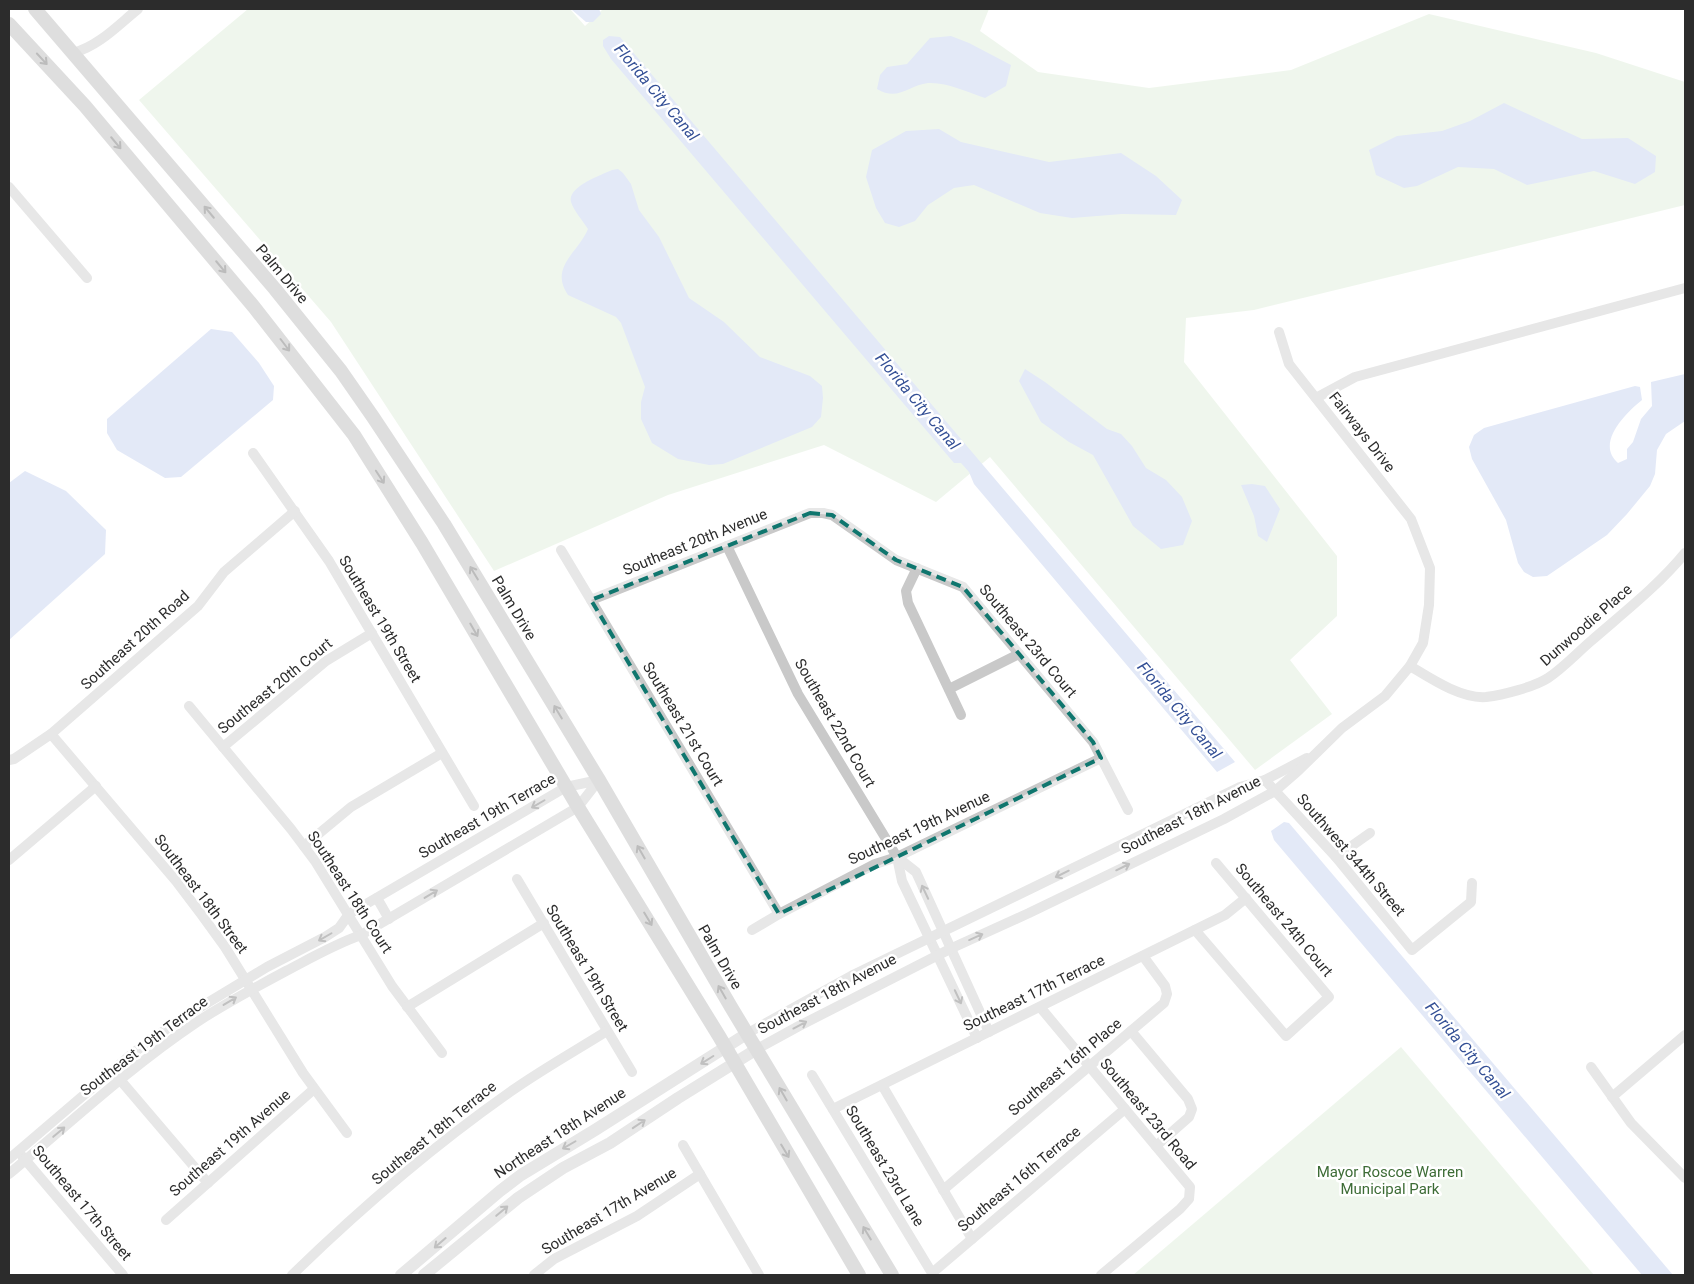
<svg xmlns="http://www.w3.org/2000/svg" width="1694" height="1284" font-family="Roboto,sans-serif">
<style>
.green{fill:#dcecd7}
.water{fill:#c1ceee}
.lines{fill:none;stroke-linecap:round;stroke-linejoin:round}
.minor{stroke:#c9c9c9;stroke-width:10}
.tertiary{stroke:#c9c9c9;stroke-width:12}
.secondary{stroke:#b6b6b6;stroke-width:14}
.oneway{stroke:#6a6a6a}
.oneway2{stroke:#737373}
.marked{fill:none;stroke:#0f766e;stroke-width:4;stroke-dasharray:10 6;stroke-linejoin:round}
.labels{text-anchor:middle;stroke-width:5;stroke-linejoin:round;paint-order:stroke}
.street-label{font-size:15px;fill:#2c2c2c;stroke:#fff}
.park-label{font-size:15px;fill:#3d6c36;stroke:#fff}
.water-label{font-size:16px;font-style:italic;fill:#334f95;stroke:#fff}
</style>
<rect width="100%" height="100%" fill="#fff"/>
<g class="green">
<path d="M248 9H570L585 26 603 9H989L980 31 1038 72 1149 88 1291 70 1429 14 1596 53 1685 82V205L1254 310 1186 318 1184 362 1337 556V616L1290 660 1332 714 1255 770 990 457 936 502 824 445 668 495 494 571 331 322 139 100Z"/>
<path d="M1401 1047 1594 1275H1133Z"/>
</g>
<g class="water">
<path d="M571 9H599L601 14 593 22H586Z"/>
<path d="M609 36 620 37 1235 762 1217 772 974 484 969 472 961 463H954L611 59 603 46V40Z"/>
<path d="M951 36 969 43 1011 65 1006 86 985 98C967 92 947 82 928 83 909 85 898 102 877 89L880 75 887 67 907 64 930 38Z"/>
<path d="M1504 103 1582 139 1628 138 1656 156 1655 172 1635 184 1594 171 1527 185 1494 169 1458 167 1417 186 1404 188 1376 175 1369 150 1397 136 1442 131 1470 121Z"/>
<path d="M939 129 961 142 1049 162 1121 153 1156 176 1182 200 1176 215 1122 214 1072 218 1040 213 974 185 954 188 928 205 915 221 899 227 885 223 876 208 866 177 872 150 906 131Z"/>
<path d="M618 169 623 173 631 184 639 210 659 237 689 298 724 322 760 357 810 376 822 386 823 398 821 417 812 427 723 464 709 465 678 459 652 443 641 419V402L645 387 621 323 616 317 568 295C549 267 578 253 588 229 583 221 574 211 571 202 567 187 601 175 612 170Z"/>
<path d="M211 329 232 332 259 363 274 386 273 400 181 477 165 478 117 450 107 433V419Z"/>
<path d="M1025 369 1045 382 1107 429 1121 434 1132 446 1146 468 1166 480 1182 497 1192 521 1183 545 1161 549 1133 526 1093 455 1069 442 1041 422 1019 381Z"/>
<path d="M1685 374V421L1666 434 1657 450 1655 474 1650 486 1627 514 1607 535 1547 576 1533 577 1524 572 1518 563 1506 520 1472 459 1469 447 1474 435 1484 428 1635 386 1640 387 1642 400C1626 413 1595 443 1618 463L1627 459V449L1633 442 1641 419 1652 406 1651 382Z"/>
<path d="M25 471 66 491 106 530 105 554 9 640V483Z"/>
<path d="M1252 484 1265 486 1280 509 1267 542 1258 536 1254 516 1241 485Z"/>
<path d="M1284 822 1289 823 1673 1275H1642L1274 840 1271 831Z"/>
</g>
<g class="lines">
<g class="minor">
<path d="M73 53C99 46 118 25 138 9"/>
<path d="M9 187 87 278"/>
<path d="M1316 398 1355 377 1685 288"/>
<path d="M253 453 329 561 474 806"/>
<path d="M727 546 798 694 897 857 902 881 977 1038"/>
<path d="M561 550 779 914"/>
<path d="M917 568 906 591 908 603 961 715"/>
<path d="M591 600 810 513H823L832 515 896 560 963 587 1093 742 1128 810"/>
<path d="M1410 666C1430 678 1461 699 1486 697 1503 695 1534 687 1548 678 1563 668 1577 653 1591 641 1623 613 1658 586 1685 553"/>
<path d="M949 689 1019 654"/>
<path d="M189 706 291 829 315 861 392 986 442 1053"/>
<path d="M51 734 176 881 201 914 225 947 303 1073 347 1133"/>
<path d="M223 747 326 661 372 633"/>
<path d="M9 760 14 759 51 734 198 606 224 572 295 511"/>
<path d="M1265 780 1336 857 1412 950 1471 902 1472 883"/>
<path d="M304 846 351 807 442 753"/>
<path d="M897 857 916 872 989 1032"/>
<path d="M1336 857 1370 833"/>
<path d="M9 860 96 786"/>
<path d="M517 879 632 1072"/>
<path d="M377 898 389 919"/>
<path d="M752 930 779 914 875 864 897 857 1101 758"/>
<path d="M1195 930 1286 1036 1329 997 1216 863"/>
<path d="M407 1007 544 923"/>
<path d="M1040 1007 1190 1187 1189 1199 1180 1209 1101 1275"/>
<path d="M1131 1031 1188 1099 1192 1109 1189 1117 1156 1146"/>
<path d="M748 1033 851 976 1240 787 1265 780 1307 758"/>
<path d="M757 1049 799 1026 952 948 1029 913 1224 819 1275 791 1298 771 1342 728 1385 696 1410 666 1423 643 1429 605 1430 568 1411 519 1289 364 1279 332"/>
<path d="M1591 1067 1631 1123 1685 1178"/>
<path d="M116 1075 208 1183"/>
<path d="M812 1075 932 1273 1125 1109"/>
<path d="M882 1085 972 1239"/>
<path d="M1612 1097 1685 1035"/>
<path d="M833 1109 1225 915 1246 898"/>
<path d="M683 1145 759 1275"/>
<path d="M22 1156 123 1275"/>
<path d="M9 1159 133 1053 179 1020 267 967 325 937 339 928 349 914 566 787 599 780"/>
<path d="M9 1174C71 1122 130 1067 197 1022 226 1003 256 987 286 971 311 958 335 944 361 935L578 807 599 780"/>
<path d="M943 1190 1164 1003 1167 994 1165 986 1143 956"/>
<path d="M166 1220 314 1089"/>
<path d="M292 1275C360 1209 433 1146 510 1092 541 1070 575 1051 607 1031"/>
<path d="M534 1275 554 1259 637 1216 700 1174"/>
</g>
<g class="tertiary">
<path d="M401 1275 500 1191 521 1175 595 1130 748 1033"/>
<path d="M424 1275 518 1198 563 1168 610 1143 678 1098 757 1049"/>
</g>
<g class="secondary">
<path d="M35 9 275 289 341 371 373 417 444 524 599 780 731 1007 892 1275"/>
<path d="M9 24 85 106 254 307 354 435 422 543 578 807 719 1036 859 1275"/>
</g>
</g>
<defs><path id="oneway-shaft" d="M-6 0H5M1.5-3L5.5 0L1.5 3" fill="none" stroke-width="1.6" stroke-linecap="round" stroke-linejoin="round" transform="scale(1.25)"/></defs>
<g class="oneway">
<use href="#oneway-shaft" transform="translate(42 59) rotate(47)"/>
<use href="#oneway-shaft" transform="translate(116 143) rotate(50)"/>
<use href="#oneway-shaft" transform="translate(209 212) rotate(-130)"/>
<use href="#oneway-shaft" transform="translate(221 267) rotate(50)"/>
<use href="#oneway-shaft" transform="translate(285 345) rotate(53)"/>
<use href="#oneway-shaft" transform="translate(380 477) rotate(57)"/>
<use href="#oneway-shaft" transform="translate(474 573) rotate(-121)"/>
<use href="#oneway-shaft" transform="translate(474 630) rotate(60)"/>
<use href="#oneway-shaft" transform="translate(558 712) rotate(-121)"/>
<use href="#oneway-shaft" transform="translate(641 852) rotate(-120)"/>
<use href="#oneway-shaft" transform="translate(648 919) rotate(59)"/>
<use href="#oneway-shaft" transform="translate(722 992) rotate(-120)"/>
<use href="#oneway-shaft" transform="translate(783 1094) rotate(-120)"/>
<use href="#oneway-shaft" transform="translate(785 1151) rotate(59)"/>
<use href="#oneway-shaft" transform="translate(867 1233) rotate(-121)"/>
</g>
<g class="oneway2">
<use href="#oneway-shaft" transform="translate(538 804) rotate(150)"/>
<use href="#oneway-shaft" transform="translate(1123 867) rotate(-26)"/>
<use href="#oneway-shaft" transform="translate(1062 874) rotate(154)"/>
<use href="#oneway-shaft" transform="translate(925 892) rotate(-115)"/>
<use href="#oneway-shaft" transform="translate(431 894) rotate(-31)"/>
<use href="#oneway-shaft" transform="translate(325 937) rotate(150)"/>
<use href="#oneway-shaft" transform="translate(976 937) rotate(-24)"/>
<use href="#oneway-shaft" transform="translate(958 997) rotate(65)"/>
<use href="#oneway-shaft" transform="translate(230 1001) rotate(-31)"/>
<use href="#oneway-shaft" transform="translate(800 1025) rotate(-28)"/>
<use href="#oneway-shaft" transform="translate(707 1060) rotate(148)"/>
<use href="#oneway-shaft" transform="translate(639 1124) rotate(-34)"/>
<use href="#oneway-shaft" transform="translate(59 1132) rotate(-40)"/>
<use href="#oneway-shaft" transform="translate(569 1145) rotate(150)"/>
<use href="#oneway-shaft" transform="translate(502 1211) rotate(-40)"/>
<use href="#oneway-shaft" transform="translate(440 1243) rotate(139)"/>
</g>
<path d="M0 0H1694V1284H0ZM810 513 832 515 896 560 963 587 1093 742 1101 758 779 914 591 600Z" fill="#fff" fill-opacity=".55" fill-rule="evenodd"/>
<path class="marked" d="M810 513 832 515 896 560 963 587 1093 742 1101 758 779 914 591 600Z"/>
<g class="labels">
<g class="street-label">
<text transform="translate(282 274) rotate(50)" y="5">Palm Drive</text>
<text transform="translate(1362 432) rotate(52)" y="5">Fairways Drive</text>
<text transform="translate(695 542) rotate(-22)" y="5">Southeast 20th Avenue</text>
<text transform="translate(514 608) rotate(59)" y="5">Palm Drive</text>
<text transform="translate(380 619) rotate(59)" y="5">Southeast 19th Street</text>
<text transform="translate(1586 625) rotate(-41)" y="5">Dunwoodie Place</text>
<text transform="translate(135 640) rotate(-42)" y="5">Southeast 20th Road</text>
<text transform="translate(1028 641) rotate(50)" y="5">Southeast 23rd Court</text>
<text transform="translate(275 686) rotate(-39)" y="5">Southeast 20th Court</text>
<text transform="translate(835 723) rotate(60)" y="5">Southeast 22nd Court</text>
<text transform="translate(683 724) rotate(59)" y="5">Southeast 21st Court</text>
<text transform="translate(1191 815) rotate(-27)" y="5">Southeast 18th Avenue</text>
<text transform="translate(487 816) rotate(-30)" y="5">Southeast 19th Terrace</text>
<text transform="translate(919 828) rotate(-25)" y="5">Southeast 19th Avenue</text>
<text transform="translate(1351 855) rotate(49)" y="5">Southwest 344th Street</text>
<text transform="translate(350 892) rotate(57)" y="5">Southeast 18th Court</text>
<text transform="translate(201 894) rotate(53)" y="5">Southeast 18th Street</text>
<text transform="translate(1284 920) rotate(50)" y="5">Southeast 24th Court</text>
<text transform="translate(720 957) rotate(60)" y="5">Palm Drive</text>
<text transform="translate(587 968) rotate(59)" y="5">Southeast 19th Street</text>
<text transform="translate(1034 993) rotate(-26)" y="5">Southeast 17th Terrace</text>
<text transform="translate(827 994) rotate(-28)" y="5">Southeast 18th Avenue</text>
<text transform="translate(144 1046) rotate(-37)" y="5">Southeast 19th Terrace</text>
<text transform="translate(1065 1067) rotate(-40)" y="5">Southeast 16th Place</text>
<text transform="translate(1148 1114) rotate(50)" y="5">Southeast 23rd Road</text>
<text transform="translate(434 1133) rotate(-39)" y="5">Southeast 18th Terrace</text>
<text transform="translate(560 1133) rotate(-33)" y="5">Northeast 18th Avenue</text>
<text transform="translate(230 1143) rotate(-41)" y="5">Southeast 19th Avenue</text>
<text transform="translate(885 1166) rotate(59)" y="5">Southeast 23rd Lane</text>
<text transform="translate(1019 1179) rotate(-40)" y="5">Southeast 16th Terrace</text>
<text transform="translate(82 1203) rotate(50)" y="5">Southeast 17th Street</text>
<text transform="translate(609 1211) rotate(-31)" y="5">Southeast 17th Avenue</text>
</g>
<g class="park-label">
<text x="1390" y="1177">Mayor Roscoe Warren<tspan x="1390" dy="17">Municipal Park</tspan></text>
</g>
<g class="water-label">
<text transform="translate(657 92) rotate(50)" y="6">Florida City Canal</text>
<text transform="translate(918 401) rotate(50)" y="6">Florida City Canal</text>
<text transform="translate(1180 710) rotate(50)" y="6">Florida City Canal</text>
<text transform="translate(1468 1050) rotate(50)" y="6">Florida City Canal</text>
</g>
</g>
<rect width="1694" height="1284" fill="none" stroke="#2c2c2c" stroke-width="20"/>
</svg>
